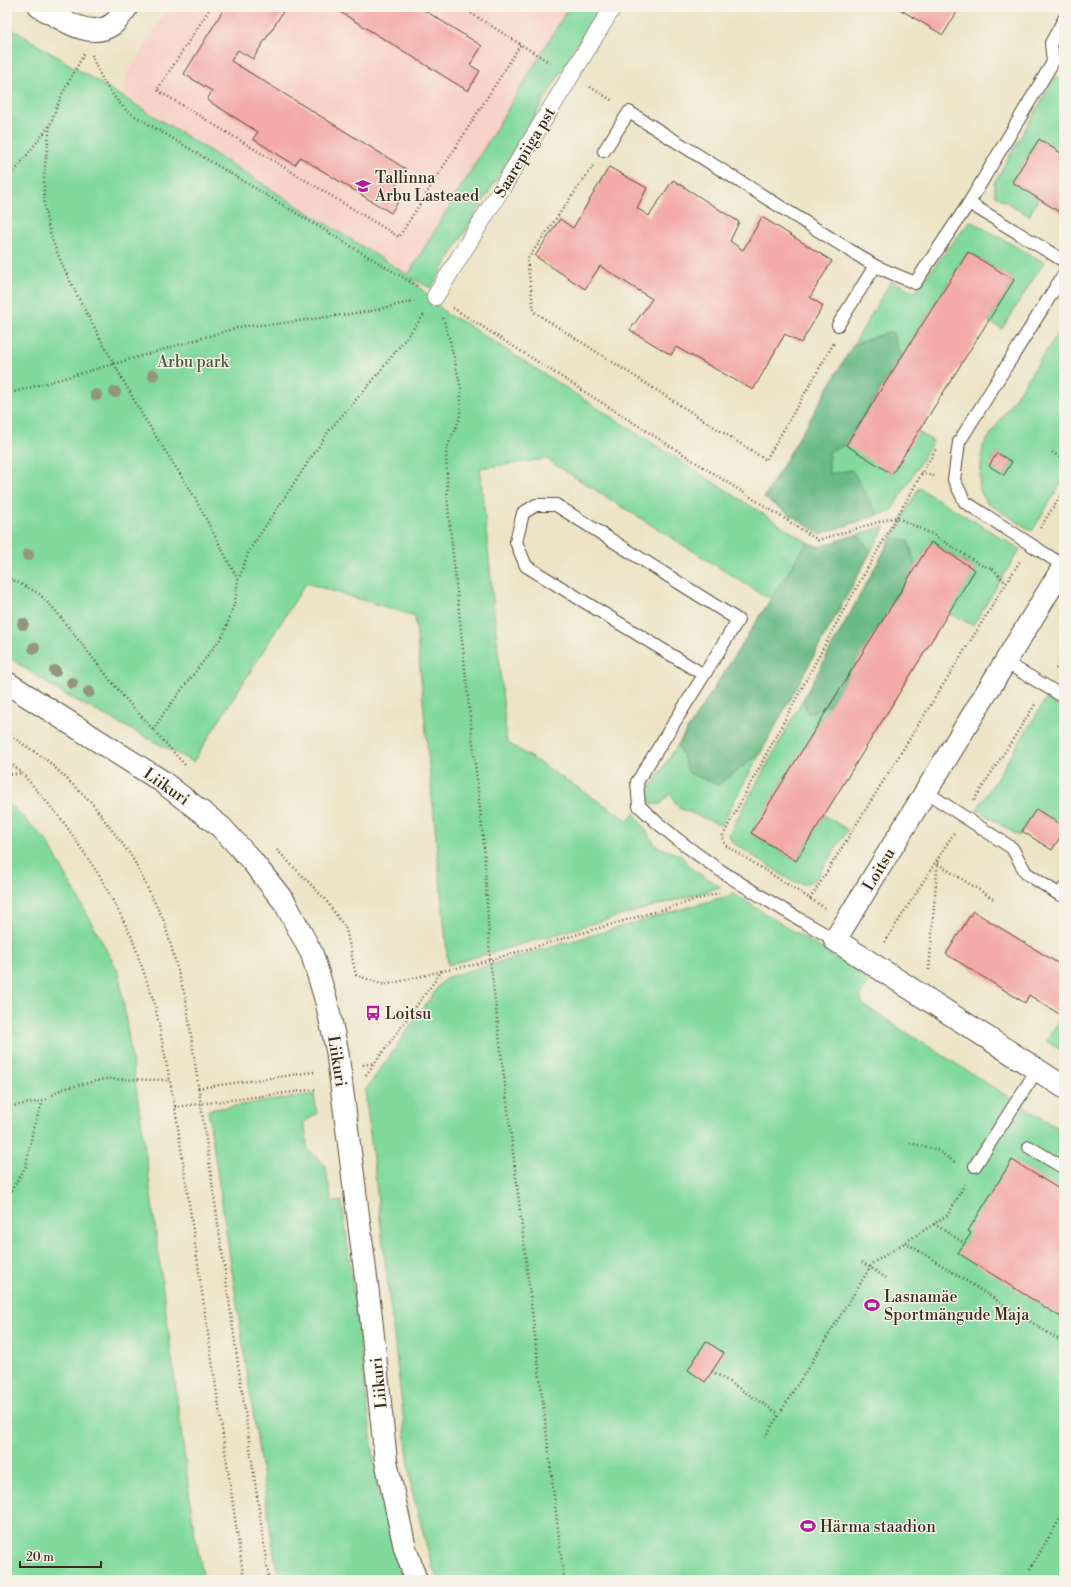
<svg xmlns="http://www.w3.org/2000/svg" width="1071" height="1587" font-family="'Libre Bodoni',serif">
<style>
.built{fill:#f7d1c7}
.green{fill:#81d99e;stroke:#5e825e;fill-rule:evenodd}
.forest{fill:#68b985;stroke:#527252}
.building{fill:#f3aba9}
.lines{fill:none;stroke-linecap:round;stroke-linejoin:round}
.service-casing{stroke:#564637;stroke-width:14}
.pedestrian-casing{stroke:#564637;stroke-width:18}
.minor-casing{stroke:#564637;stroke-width:24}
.tertiary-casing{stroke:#564637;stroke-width:24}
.path{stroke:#564637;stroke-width:2.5;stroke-dasharray:1 3;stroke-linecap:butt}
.service{stroke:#fff;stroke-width:12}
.pedestrian{stroke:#fff;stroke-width:17}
.minor{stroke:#fff;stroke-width:22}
.tertiary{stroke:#fff;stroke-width:22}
.tree{fill:#94967c}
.labels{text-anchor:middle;stroke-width:3;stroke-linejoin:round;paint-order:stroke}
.street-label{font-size:16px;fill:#3b2a1e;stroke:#f7f3e8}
.poi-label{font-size:16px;fill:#3b2a1e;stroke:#f7f3e8;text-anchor:start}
.park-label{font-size:16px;fill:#4c563e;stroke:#f7f3e8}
</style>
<rect width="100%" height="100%" fill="#f7f3e8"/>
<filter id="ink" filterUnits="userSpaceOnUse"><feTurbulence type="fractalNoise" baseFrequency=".025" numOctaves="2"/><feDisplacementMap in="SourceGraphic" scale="8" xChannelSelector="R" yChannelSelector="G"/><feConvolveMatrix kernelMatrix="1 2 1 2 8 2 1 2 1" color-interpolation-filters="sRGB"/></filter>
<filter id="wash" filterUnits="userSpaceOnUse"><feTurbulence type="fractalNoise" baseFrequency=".012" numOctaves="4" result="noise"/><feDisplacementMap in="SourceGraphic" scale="16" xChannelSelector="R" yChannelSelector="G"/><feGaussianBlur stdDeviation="0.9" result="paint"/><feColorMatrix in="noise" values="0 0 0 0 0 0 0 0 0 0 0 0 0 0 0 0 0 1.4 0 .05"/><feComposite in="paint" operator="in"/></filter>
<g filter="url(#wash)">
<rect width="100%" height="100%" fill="#ede4c7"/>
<path class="built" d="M170 7H569L408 275 123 97 128 71Z"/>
<g class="green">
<path d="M569 7H600L431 288 409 277 448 315 466 324 807 542 819 547 885 526 721 825 679 808 670 793 661 804H652L645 796 772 597H766L546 459 480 468 507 742 629 821 634 813 656 846 680 855 693 870 721 887 448 965 415 616 306 583 193 762 60 692 7 656V26L141 108 408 275Z"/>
<path d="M1056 76 1064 81V155L1039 139 1012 182 1038 199 1029 216 995 195 994 183Z"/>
<path d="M970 221 1044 262 1002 329 988 321 1014 280 968 252 846 444 918 432 933 441 891 511 820 534 764 498 891 281 915 291Z"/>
<path d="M1064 324V479L1032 531 987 503 979 489 983 446ZM997 453 1012 462 1005 475 989 466Z"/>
<path d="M919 488 1020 549 973 625 948 613 975 569 931 542 751 833 796 861 824 815 848 830 816 879 805 884 793 882 732 842 729 834Z"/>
<path d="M1046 699 1064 710V827L1036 809 1019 836 977 810Z"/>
<path d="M7 801 47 841 119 973 145 1148 194 1531 204 1580H7Z"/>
<path d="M734 894 870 979 860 996 863 1005 1064 1132V1580H438L433 1569 412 1491 365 1091 440 984 448 977Z"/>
<path d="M1062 1016 1064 1017V1052L1046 1041Z"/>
<path d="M314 1094 317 1114 304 1122 308 1150 325 1165 332 1202 342 1201 378 1492 403 1580H278L208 1110Z"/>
</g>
<g class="forest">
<path d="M892 331 901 357 846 445 829 452V474L852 470 878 515 820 534 764 498 853 345Z"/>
<path d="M857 534 871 551 760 754 718 785 689 773 678 745 807 542 819 547Z"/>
<path d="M891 538 908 540 916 567 831 704 808 714 803 700Z"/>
</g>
<g id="blocks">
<g class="building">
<path d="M225 7H286L253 59 238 50 231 61 406 169 394 188 403 194 391 213 300 157 295 165 253 139 258 132 207 100 212 91 184 74Z"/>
<path d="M332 7H419L482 46 470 65 480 71 468 91Z"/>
<path d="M896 7H960L943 35Z"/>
<path d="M1039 139 1064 155V215L1012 182Z"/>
<path d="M609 167 647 188 637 208 649 216 673 180 739 222 730 241 743 250 762 217 832 261 810 297 823 306 801 343 785 334 753 390 676 347 671 355 630 330 652 299 600 266 585 289 535 256 560 219 573 228Z"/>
<path d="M968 252 1014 280 892 474 846 445Z"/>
<path d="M997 453 1012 462 1004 475 989 466Z"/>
<path d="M931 542 975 570 796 861 751 833Z"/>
<path d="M1036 809 1064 827V831L1052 850 1022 831Z"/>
<path d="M973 911 1064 967V1017L1029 995 1025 1003 946 954Z"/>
<path d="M1012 1160 1064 1192V1319L958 1253 971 1233 968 1231Z"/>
<path d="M706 1341 724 1353 705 1382 688 1370Z"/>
</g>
</g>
</g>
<g filter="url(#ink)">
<use href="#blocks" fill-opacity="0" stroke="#564637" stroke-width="1"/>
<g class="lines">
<g class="service-casing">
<g id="service">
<path d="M604 151 629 112 875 266 915 283 969 203 1064 261"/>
<path d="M969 203 1053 62 1051 43 1064 19"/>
<path d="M1064 274 959 442 954 480 965 502 1064 566"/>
<path d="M838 325 875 266"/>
<path d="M1005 662 1064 697"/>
<path d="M704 675 738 620 556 505H536L523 513 516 542 526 566 704 675 637 782 639 806C696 861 767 900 835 940"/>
<path d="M926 792 1012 848 1026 873 1060 895 1064 888"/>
<path d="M1029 1147 1064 1168"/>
<path d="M975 1166 1037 1070"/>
</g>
</g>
<g class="pedestrian-casing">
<path id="pedestrian" d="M435 297 613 7"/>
</g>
<g class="minor-casing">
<g id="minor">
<path d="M40 7C61 18 90 41 113 24 118 20 123 12 127 7"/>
<path d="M1064 566 835 940 1064 1087"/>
</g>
</g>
<g class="tertiary-casing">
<path id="tertiary" d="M7 683 160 780 221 827 252 861 285 903 312 954 326 1000 337 1050 371 1317 386 1461 405 1548 416 1580"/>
</g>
<g class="path">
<path d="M211 7 157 90 399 237 521 44"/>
<path d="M461 7 552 64"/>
<path d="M92 55C99 77 111 95 127 111L417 286"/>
<path d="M590 87 613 101"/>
<path d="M593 166 527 260 534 312 766 460 834 343"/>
<path d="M7 181 50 125 61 96 84 54"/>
<path d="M453 308 818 540 896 517 932 534 981 565 992 568 1006 583"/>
<path d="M443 318 450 341 461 388 460 418 446 450 448 508 484 847 490 959 564 1580"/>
<path d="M7 394 114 364C93 323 61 272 49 229 39 195 46 159 50 125"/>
<path d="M1052 452 1064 460"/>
<path d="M921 473 934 476"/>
<path d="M1040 528 1064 490"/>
<path d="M7 577 38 593 54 609 123 696 185 765"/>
<path d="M238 580 250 549 331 428 370 384 424 315"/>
<path d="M1056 669 1064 656"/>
<path d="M153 730 164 713 224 634 235 601 238 580 194 496 143 416 114 364 243 326 276 324 371 311 414 301"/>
<path d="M7 733 48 761 91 802 132 857 164 921 186 1000 269 1580"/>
<path d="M7 760 22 773 63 821 101 878 131 935 155 1005 175 1107 244 1580"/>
<path d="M7 775 22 773"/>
<path d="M974 800 1036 703"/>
<path d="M277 850 325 899 346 929 356 975 385 985 442 971"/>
<path d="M938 864 995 900"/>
<path d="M810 899 1020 561"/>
<path d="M825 908 725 845 722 837 842 613 937 447"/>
<path d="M885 942 954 833"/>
<path d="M929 970 938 858"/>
<path d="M363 1065 374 1063"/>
<path d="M366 1075 442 971 473 965 719 893"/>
<path d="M198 1088 314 1072"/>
<path d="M7 1104 13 1106 43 1101 62 1089 105 1079 170 1080"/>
<path d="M175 1107 317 1089"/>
<path d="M910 1143 935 1149 956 1163"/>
<path d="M7 1198 26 1166 33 1129 43 1101"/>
<path d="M934 1224 964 1243"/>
<path d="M905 1242 1064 1343"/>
<path d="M862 1262 886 1278"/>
<path d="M712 1371 779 1414"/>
<path d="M765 1437 873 1263 948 1215 966 1182"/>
<path d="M1030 1569 1064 1512"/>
</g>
<use href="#service" class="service"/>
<use href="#pedestrian" class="pedestrian"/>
<use href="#minor" class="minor"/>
<use href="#tertiary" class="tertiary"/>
</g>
<g class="tree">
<circle cx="153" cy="375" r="6"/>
<circle cx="115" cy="392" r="6"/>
<circle cx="96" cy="395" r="6"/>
<circle cx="28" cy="555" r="6"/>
<circle cx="23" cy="624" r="6"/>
<circle cx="34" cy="648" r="6"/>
<circle cx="55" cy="671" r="6"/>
<circle cx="72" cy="683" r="6"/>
<circle cx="89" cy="692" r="6"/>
</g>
</g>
<defs>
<g id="school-bare" transform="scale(1.2)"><path d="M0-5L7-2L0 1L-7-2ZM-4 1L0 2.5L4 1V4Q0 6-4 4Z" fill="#b5179e" stroke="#f7f3e8" stroke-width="2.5" paint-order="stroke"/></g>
<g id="bus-bare" transform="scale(1.2)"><path d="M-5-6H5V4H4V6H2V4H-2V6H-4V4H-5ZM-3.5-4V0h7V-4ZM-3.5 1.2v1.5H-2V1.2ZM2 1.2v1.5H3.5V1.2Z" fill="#b5179e" stroke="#f7f3e8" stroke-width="2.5" paint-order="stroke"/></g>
<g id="stadium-bare" transform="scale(1.2)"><path d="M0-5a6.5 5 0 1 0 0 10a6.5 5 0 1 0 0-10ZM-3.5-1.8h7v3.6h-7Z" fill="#b5179e" stroke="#f7f3e8" stroke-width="2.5" paint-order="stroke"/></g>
</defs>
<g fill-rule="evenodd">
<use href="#school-bare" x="363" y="186"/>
<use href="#bus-bare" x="373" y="1013"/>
<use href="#stadium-bare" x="872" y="1305"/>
<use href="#stadium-bare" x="808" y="1526"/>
</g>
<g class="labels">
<g class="street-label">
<text transform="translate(524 152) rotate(-59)" y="6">Saarepiiga pst</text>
<text transform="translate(167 786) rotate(35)" y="6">Liikuri</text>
<text transform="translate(878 869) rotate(-59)" y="6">Loitsu</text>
<text transform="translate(338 1061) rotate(81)" y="6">Liikuri</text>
<text transform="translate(378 1383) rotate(-96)" y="6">Liikuri</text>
</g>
<g class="poi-label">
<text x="375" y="183">Tallinna<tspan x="375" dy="18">Arbu Lasteaed</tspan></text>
<text x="385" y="1019">Loitsu</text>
<text x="884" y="1302">Lasnamäe<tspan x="884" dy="18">Sportmängude Maja</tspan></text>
<text x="820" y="1532">Härma staadion</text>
</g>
<g class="park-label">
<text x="193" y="367">Arbu park</text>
</g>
</g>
<rect width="1071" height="1587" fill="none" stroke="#f7f3e8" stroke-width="24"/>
<path d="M20 1561v6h81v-6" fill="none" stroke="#3b2a1e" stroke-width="2"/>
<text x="26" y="1561" font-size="12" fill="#3b2a1e" stroke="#f7f3e8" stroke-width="3" paint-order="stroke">20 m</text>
</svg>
